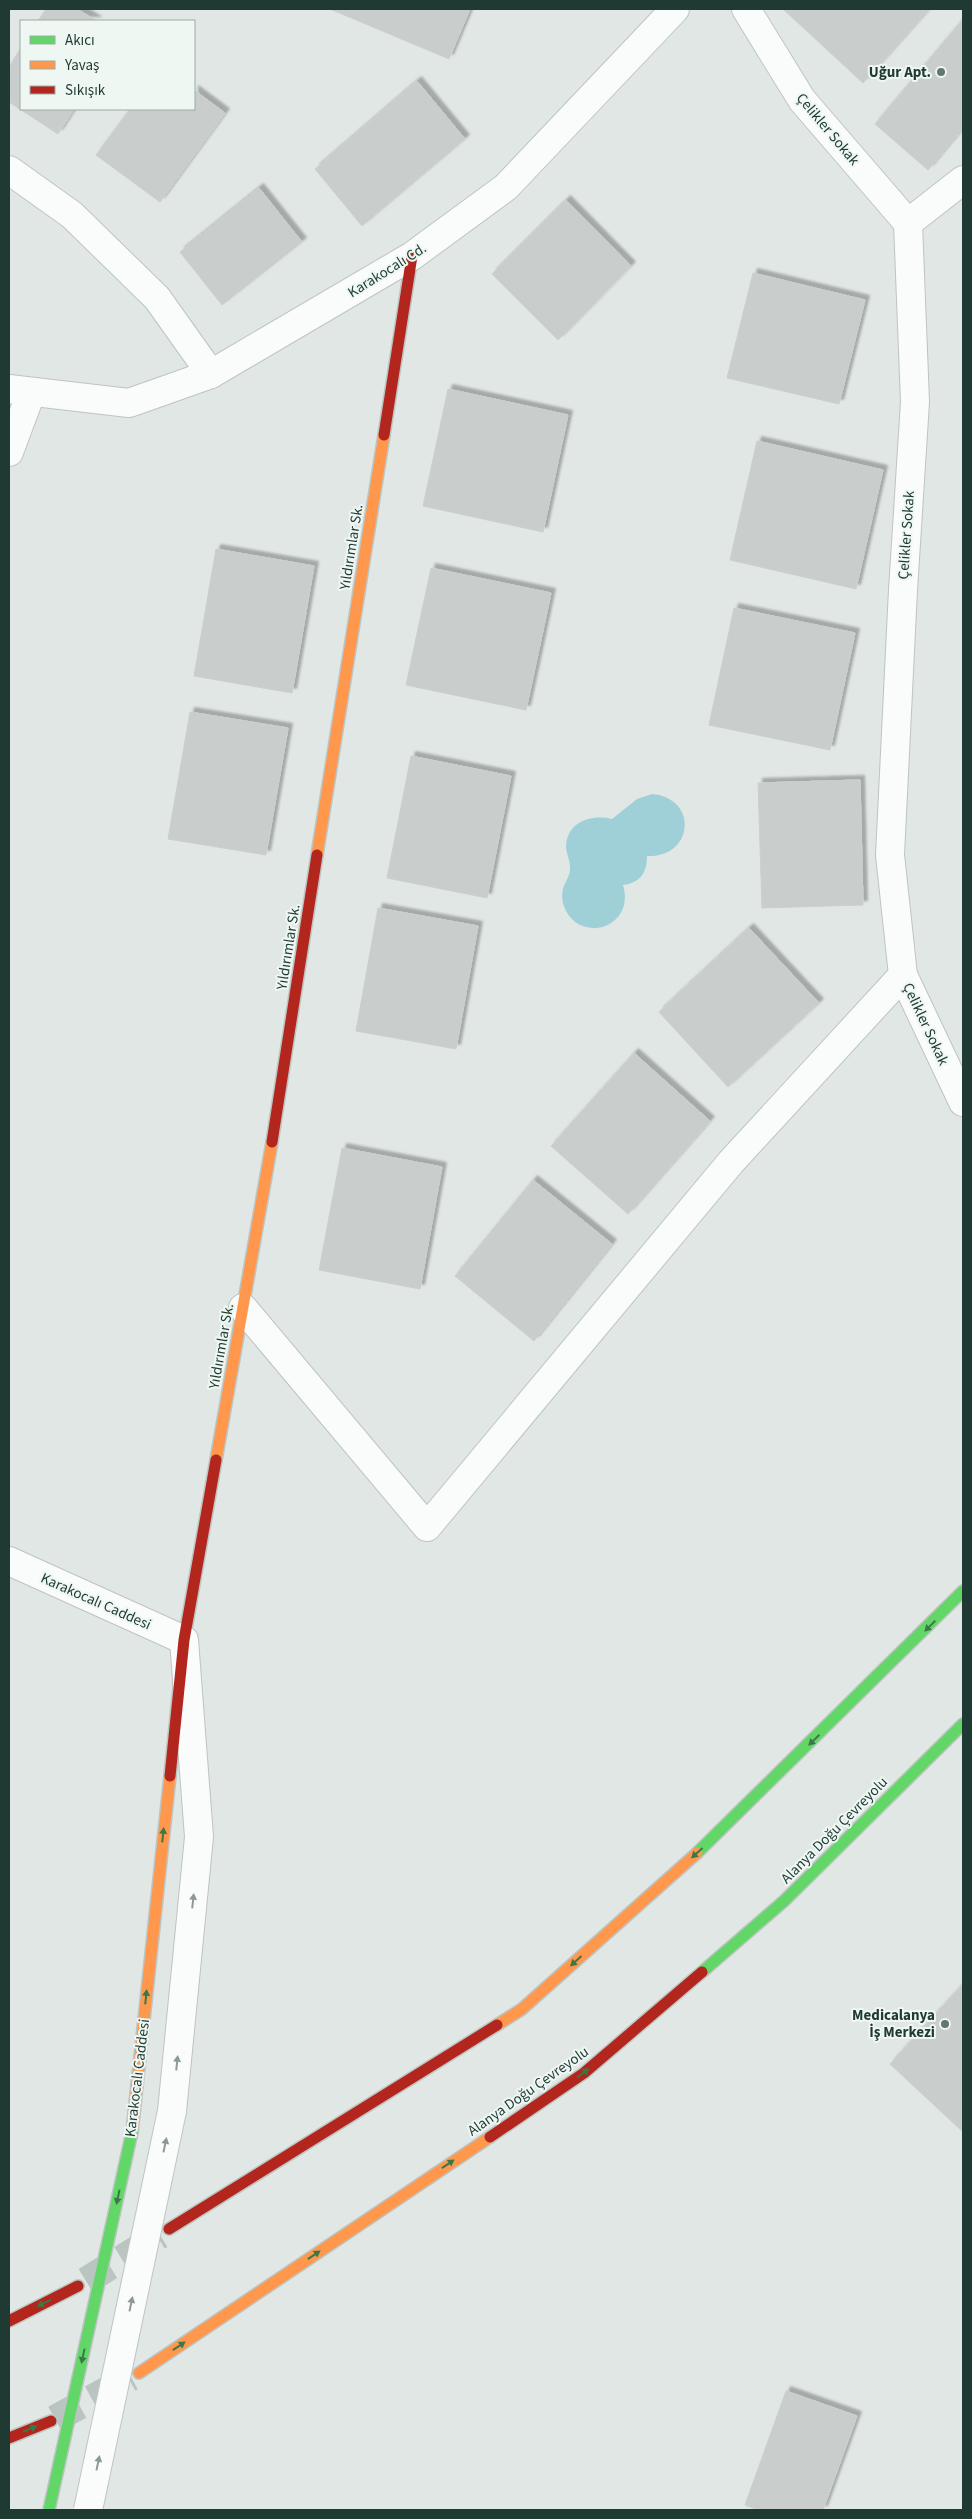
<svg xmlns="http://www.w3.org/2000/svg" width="972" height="2519" font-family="'Source Sans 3',sans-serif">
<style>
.water{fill:#a0d0d7}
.building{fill:#c9cecc;stroke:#cad0cd;filter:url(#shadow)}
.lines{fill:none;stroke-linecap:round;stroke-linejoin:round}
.highway-tunnel{stroke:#bac4c1;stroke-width:28;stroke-dasharray:28 14;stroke-linecap:butt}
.street-casing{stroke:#bec4c1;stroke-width:30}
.fast-casing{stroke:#bdc5c2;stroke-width:14}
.slow-casing{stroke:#bdc5c2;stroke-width:14}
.jam-casing{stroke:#bdc5c2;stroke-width:14}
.street{stroke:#fafbfb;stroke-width:28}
.fast{stroke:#63d668;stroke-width:11}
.slow{stroke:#ff974d;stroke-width:11}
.jam{stroke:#b3261e;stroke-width:11}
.street-bridge-casing{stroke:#bec4c1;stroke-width:30;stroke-linecap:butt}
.fast-bridge-casing{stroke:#bdc5c2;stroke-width:14;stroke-linecap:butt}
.street-bridge{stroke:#fafbfb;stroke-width:28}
.fast-bridge{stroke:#63d668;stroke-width:11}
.oneway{fill:#3a7848}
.oneway2{fill:#8c9a97}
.poi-dot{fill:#637771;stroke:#eff7f3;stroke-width:2}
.labels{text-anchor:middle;stroke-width:4;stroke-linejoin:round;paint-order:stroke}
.poi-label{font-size:15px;font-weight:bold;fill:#1f3a33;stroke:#eff7f3;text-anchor:end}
.street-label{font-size:15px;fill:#1f3a33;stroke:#eff7f3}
</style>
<defs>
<filter id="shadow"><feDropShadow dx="4.5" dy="-4.5" stdDeviation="1" flood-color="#0004"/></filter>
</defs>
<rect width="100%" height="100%" fill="#e1e7e4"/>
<path class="water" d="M652 794C699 798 694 858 647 856 647 873 640 883 623 885 627 898 625 911 615 920 607 927 597 930 586 927 570 923 559 905 563 889 565 881 571 875 570 867 570 861 567 855 566 848 566 822 591 814 612 819L637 799Z"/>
<g class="building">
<path d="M46 9H77L97 21H38Z"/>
<path d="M330 9H470L449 59Z"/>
<path d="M783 9H929L863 83Z"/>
<path d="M963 19V128L928 170 875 124Z"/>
<path d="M21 48V109H74L58 134 9 102V67Z"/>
<path d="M417 81 465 139 362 226 315 169Z"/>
<path d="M194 90 225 113 160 202 96 155 130 109H194Z"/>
<path d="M259 188 302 242 222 305 180 252Z"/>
<path d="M566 200 631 266 558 340 492 274Z"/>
<path d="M753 273 865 300 839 404 727 378Z"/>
<path d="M448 389 568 415 543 532 423 506Z"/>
<path d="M757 441 883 470 856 589 730 560Z"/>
<path d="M216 549 314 566 292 693 194 676Z"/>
<path d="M431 568 551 593 526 710 406 685Z"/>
<path d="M734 608 855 633 830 750 709 725Z"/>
<path d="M190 712 288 728 266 855 168 839Z"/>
<path d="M411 756 511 776 487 898 387 878Z"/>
<path d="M860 780 863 905 762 908 758 783Z"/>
<path d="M378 908 478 926 456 1049 356 1031Z"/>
<path d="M749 928 819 1003 728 1087 659 1012Z"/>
<path d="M634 1053 710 1121 628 1214 551 1146Z"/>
<path d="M342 1148 442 1167 420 1289 319 1270Z"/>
<path d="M533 1180 612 1244 534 1341 455 1276Z"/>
<path d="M963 1984V2132L890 2064Z"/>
<path d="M786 2391 857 2416 823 2510H758L745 2505Z"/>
</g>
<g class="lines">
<g class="highway-tunnel">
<path d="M86 2281 160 2235"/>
<path d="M55 2419 131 2377"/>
</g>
<g class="street-casing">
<g id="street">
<path d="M746 9 802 100 908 223 915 402 903 590 890 855 903 975 963 1102"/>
<path d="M9 170 72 215 157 298 211 374"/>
<path d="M908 223 963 180"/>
<path d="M9 389 129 403 211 374 412 256 506 187 675 9"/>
<path d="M9 452 31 393"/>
<path d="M243 1308 427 1527 731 1162 903 975"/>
<path d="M9 1561 184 1640 199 1837 172 2111"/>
</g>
</g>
<g class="fast-casing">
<g id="fast">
<path d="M697 1853 963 1591"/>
<path d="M702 1972 784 1901 963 1724"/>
</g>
</g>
<g class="slow-casing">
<g id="slow">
<path d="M317 855 384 435"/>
<path d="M216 1460 272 1142"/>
<path d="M497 2025 522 2009 697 1853"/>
<path d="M132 2132 170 1776"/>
<path d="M139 2373 490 2137"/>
</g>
</g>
<g class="jam-casing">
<g id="jam">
<path d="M384 435 412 256"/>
<path d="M272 1142 317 855"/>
<path d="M170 1776 184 1640 216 1460"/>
<path d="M490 2137 584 2073 702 1972"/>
<path d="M169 2229 497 2025"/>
<path d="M9 2321 78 2286"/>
<path d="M9 2438 51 2421"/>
</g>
</g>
<use href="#street" class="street"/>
<use href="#fast" class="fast"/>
<use href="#slow" class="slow"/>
<use href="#jam" class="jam"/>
<g class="street-bridge-casing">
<path id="street-bridge" d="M88 2510 172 2111"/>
</g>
<g class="fast-bridge-casing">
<path id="fast-bridge" d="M49 2510 132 2132"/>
</g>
<use href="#street-bridge" class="street-bridge"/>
<use href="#fast-bridge" class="fast-bridge"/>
</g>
<defs><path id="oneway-solid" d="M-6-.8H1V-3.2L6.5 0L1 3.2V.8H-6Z" transform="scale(1.25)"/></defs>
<g class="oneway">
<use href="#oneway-solid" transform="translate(930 1626) rotate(135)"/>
<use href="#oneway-solid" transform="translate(814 1740) rotate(136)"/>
<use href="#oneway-solid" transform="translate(163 1835) rotate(-84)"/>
<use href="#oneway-solid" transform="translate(697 1853) rotate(138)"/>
<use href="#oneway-solid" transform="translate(576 1961) rotate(138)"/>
<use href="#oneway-solid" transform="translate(146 1997) rotate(-84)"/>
<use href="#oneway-solid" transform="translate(583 2073) rotate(-37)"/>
<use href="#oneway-solid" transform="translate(448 2164) rotate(-34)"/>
<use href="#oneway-solid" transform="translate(118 2197) rotate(102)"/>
<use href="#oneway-solid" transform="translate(314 2255) rotate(-34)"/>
<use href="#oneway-solid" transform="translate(44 2303) rotate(154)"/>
<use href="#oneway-solid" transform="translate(179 2346) rotate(-34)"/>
<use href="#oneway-solid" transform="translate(83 2356) rotate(102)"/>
<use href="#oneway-solid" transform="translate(30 2429) rotate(-23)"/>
</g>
<g class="oneway2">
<use href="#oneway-solid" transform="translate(193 1901) rotate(-84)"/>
<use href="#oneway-solid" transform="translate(177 2063) rotate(-84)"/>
<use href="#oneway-solid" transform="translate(165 2145) rotate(-78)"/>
<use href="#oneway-solid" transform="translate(131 2304) rotate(-78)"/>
<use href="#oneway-solid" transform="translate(98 2463) rotate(-78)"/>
</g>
<g class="poi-dot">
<circle cx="941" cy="72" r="5"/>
<circle cx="945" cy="2024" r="5"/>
</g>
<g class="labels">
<g class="poi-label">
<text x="931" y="77">Uğur Apt.</text>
<text x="935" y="2020">Medicalanya<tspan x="935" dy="17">İş Merkezi</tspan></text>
</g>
<g class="street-label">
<text transform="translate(828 129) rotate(50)" y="5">Çelikler Sokak</text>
<text transform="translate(387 270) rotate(-32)" y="5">Karakocalı Cd.</text>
<text transform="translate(906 535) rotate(-86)" y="5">Çelikler Sokak</text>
<text transform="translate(351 547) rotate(-81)" y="5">Yıldırımlar Sk.</text>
<text transform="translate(288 947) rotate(-81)" y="5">Yıldırımlar Sk.</text>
<text transform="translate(926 1024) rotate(65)" y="5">Çelikler Sokak</text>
<text transform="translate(221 1346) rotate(-80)" y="5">Yıldırımlar Sk.</text>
<text transform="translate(96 1601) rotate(24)" y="5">Karakocalı Caddesi</text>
<text transform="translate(834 1830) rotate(-45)" y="5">Alanya Doğu Çevreyolu</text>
<text transform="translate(137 2078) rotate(-83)" y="5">Karakocalı Caddesi</text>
<text transform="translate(528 2091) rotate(-35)" y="5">Alanya Doğu Çevreyolu</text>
</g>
</g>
<rect width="972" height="2519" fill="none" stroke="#1f3a33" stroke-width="20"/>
<rect x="20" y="20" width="175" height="90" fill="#eff7f3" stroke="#9caba6"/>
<rect x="30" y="36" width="25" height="8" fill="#63d668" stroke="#9caba6"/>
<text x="65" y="45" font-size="15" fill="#1f3a33">Akıcı</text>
<rect x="30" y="61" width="25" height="8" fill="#ff974d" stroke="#9caba6"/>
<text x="65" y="70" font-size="15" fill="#1f3a33">Yavaş</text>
<rect x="30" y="86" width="25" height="8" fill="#b3261e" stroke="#9caba6"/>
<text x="65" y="95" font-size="15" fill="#1f3a33">Sıkışık</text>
</svg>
